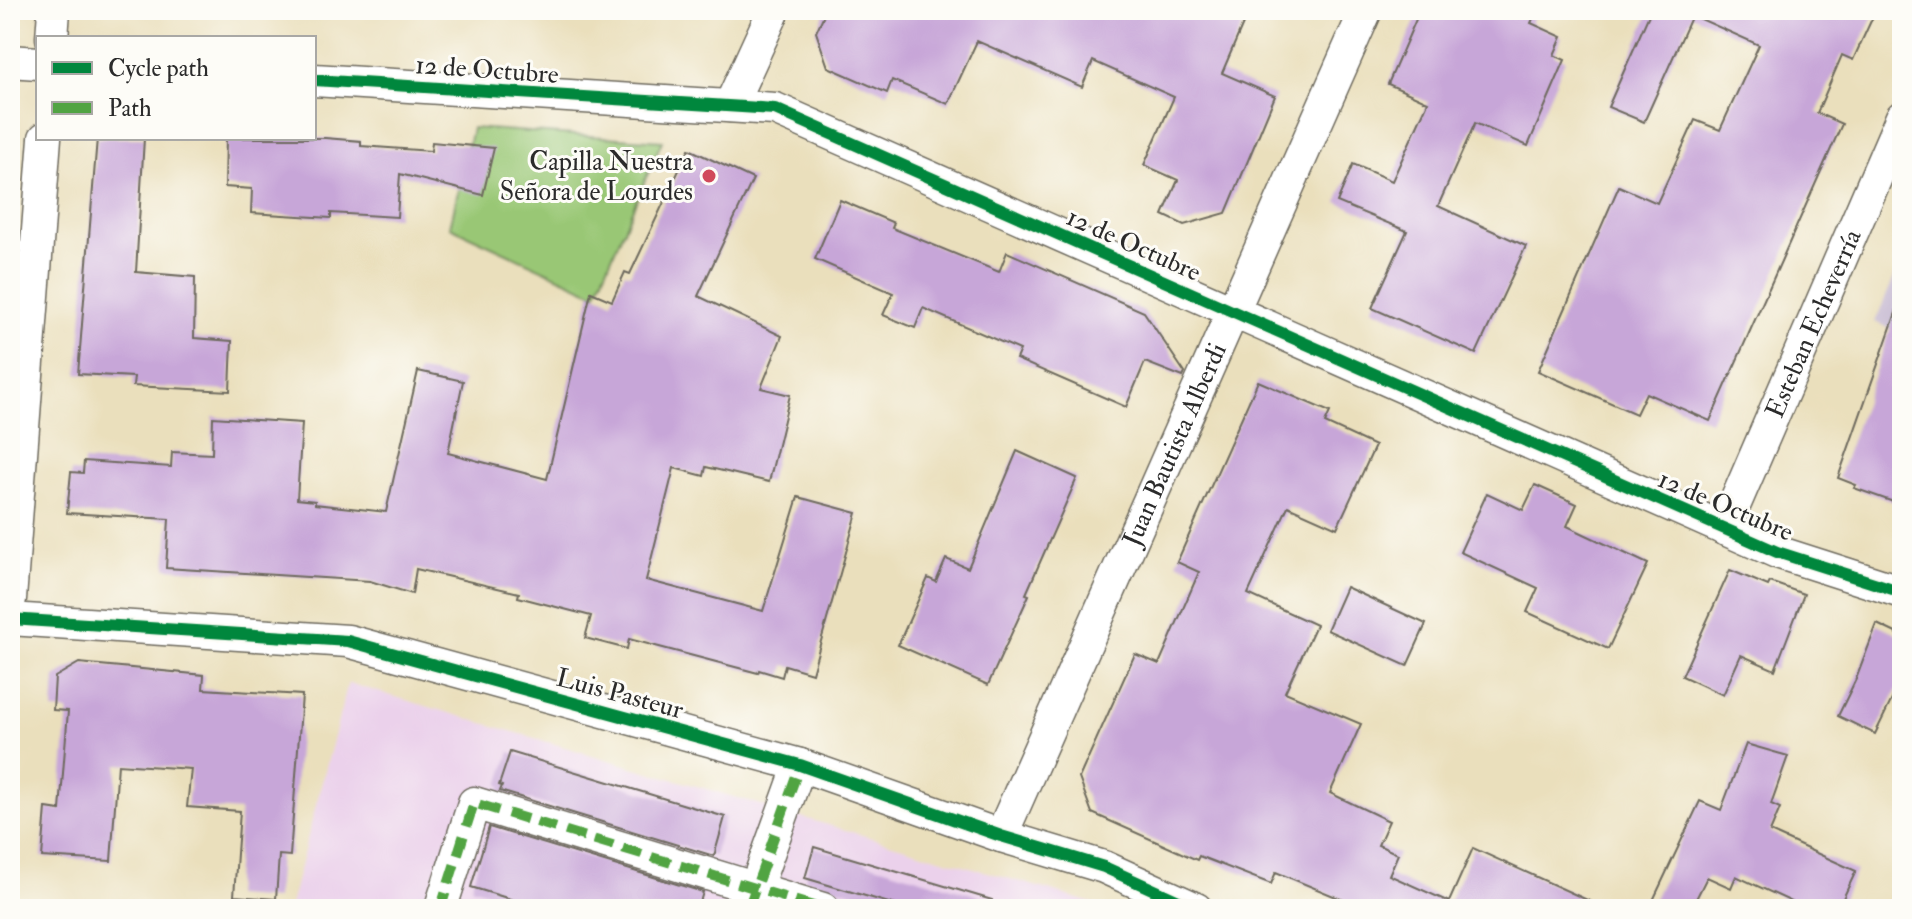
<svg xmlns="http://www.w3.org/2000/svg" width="1912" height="919" font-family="'IM FELL Double Pica',serif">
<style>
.built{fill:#ebd1eb}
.industrial{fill:#cbbfd5}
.green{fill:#99c775;stroke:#627950;stroke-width:2}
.building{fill:#c7a6d8}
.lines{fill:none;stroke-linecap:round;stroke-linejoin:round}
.street-casing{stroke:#6e6a5e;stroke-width:35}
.street{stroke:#fff;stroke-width:32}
.quiet{stroke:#51a443;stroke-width:10;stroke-dasharray:20 10;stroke-linecap:butt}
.cycleway-casing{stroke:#fdfcf7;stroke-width:17}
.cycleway{stroke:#00873e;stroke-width:12}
.poi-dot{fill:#d1495b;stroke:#fdfcf7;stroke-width:3}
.labels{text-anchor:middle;stroke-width:6;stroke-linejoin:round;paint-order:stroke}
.street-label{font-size:26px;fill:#2b2b2b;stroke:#fdfcf7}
.poi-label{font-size:26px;fill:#2b2b2b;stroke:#fdfcf7;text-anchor:end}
</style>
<rect width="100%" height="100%" fill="#fdfcf7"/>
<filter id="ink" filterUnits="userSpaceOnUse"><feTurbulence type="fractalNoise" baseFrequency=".0125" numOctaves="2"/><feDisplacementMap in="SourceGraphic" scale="16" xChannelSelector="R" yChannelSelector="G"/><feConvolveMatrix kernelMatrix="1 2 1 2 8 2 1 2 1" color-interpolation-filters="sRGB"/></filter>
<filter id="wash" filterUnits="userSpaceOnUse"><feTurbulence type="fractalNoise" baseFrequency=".006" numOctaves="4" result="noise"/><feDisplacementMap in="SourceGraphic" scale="32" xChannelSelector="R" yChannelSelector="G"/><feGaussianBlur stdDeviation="1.8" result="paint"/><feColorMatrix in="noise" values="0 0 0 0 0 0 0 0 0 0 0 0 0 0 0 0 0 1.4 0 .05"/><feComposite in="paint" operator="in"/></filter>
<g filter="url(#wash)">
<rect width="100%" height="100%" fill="#eadfbc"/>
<path class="built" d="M348 683 1112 909H289Z"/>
<path class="industrial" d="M1902 259V334L1875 322Z"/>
<path class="green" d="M472 128 662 141 596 294 450 227Z"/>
<g id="blocks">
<g class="building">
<path d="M826 10H1249L1222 73 1275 96 1226 213 1184 225 1163 215 1178 180 1144 165 1174 97 1093 61 1082 87 977 41 948 104 892 80 887 93 828 67 816 32Z"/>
<path d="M1420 10H1537L1531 23 1562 37 1554 55 1565 60 1528 146 1475 123 1438 206 1526 246 1476 354 1372 308 1407 231 1337 202 1353 164 1392 181 1428 102 1388 84Z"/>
<path d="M1651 10H1876L1853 60 1842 55 1817 113 1842 124 1710 421 1646 393 1636 414 1538 371 1619 186 1657 203 1695 120 1720 130 1759 45 1692 15 1644 122 1608 107Z"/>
<path d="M97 138H144L136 272 195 277 194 338 232 341 230 391 133 386 134 377 78 374Z"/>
<path d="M226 138H325L361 141V146L431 151 432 142 494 148 483 195 400 174 397 217 331 213V218L251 213 252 189 225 187Z"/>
<path d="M689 149 753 179 698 296 782 336 761 388 790 395 769 482 706 467 704 476 674 468 646 580 763 611 798 497 857 513 812 673 785 665 782 677 759 670 758 673 629 639 627 649 585 638 591 616 518 597 519 593 416 569 412 594 370 581 166 568 169 519 67 513 71 472 83 473 84 461 171 467 172 452 212 454 213 417 302 423 297 499 315 501V504L386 512 418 371 463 381 448 453 547 479 591 292 612 301 625 272 630 274Z"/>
<path d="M840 200 894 223 892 228 999 272 1007 252 1144 312 1185 373 1183 377 1145 362 1126 407 1016 359 1020 350 923 308 915 328 883 315 893 293 815 259Z"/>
<path d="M1897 310 1902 311V505L1854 488 1856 485 1838 478Z"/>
<path d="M1258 381 1330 412 1325 423 1375 446 1337 528 1288 506 1248 594 1316 625 1285 692 1361 724 1330 793 1389 821 1378 845 1398 854 1389 875 1449 902 1473 848 1607 909H1365L1276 872 1271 884 1199 856 1197 860 1092 813 1079 778 1135 654 1159 664 1199 572 1177 562Z"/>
<path d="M1017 451 1077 478 1026 594 1029 595 988 685 898 645 928 578 936 582 946 559 968 568Z"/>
<path d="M1535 485 1577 504 1567 526 1648 564 1608 649 1527 612 1538 588 1460 552 1487 493 1523 510Z"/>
<path d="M1730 570 1768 586 1770 582 1804 594 1775 670 1741 655 1723 695 1682 676Z"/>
<path d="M1346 587 1426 624 1407 666 1327 630Z"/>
<path d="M1877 624 1902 636V679L1875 734 1838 716 1856 679Z"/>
<path d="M79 663 204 675 203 689 302 695 290 856 279 855 276 899 234 896 240 811 187 807 191 769 118 764 111 861 42 857 46 808 60 810 68 711 53 710 55 677Z"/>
<path d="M1746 744 1788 756 1771 804 1780 808 1770 832 1856 871 1838 909H1807L1736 876 1731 888 1707 877 1691 909H1649L1700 801 1721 810Z"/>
<path d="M510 752 725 817 714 856 500 791 502 786 499 785Z"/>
<path d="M489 827 703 892 698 909H543L471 887Z"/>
<path d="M814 847 992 900 991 909H909L805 878Z"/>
</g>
</g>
</g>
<g filter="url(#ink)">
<use href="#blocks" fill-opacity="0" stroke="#6e6a5e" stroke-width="2"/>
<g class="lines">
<g class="street-casing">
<g id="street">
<path d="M52 38 54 10"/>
<path d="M10 61 38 63"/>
<path d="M314 80 775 109 1777 552 1902 592"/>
<path d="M730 106 774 10"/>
<path id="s1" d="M1724 529 1902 117"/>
<path d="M10 599 45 138"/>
<path d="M10 619 348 641 800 765 1001 836 1104 867 1196 909"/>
<path id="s2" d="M1001 836 1366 10"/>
<path d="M446 909 441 907 474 803 823 909"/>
<path d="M748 909 800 765"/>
</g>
</g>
<use href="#street" class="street"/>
<g class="quiet">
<path d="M446 909 441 907 474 803 823 909"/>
<path d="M748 909 800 765"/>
</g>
<g class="cycleway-casing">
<g id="cycleway">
<path d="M314 80 775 109 1777 552 1902 592"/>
<path d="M10 619 348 641 800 765 1001 836 1104 867 1196 909"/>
</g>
</g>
<use href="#cycleway" class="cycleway"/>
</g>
</g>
<circle class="poi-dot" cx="709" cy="176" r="8"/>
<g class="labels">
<g class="street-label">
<text transform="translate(487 69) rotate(4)" y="9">12 de Octubre</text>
<text transform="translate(1134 244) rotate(24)" y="9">12 de Octubre</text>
<text dy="9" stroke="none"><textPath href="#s1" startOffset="224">Esteban Echeverría</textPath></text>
<text dy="9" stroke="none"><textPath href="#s2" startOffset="428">Juan Bautista Alberdi</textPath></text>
<text transform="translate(1726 505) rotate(23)" y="9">12 de Octubre</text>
<text transform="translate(620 693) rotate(15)" y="9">Luis Pasteur</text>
</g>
<g class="poi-label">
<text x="693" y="170">Capilla Nuestra<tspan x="693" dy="30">Señora de Lourdes</tspan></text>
</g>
</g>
<rect width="1912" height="919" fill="none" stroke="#fdfcf7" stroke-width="40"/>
<rect x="36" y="36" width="280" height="104" fill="#fdfcf7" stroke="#a9a8a5" stroke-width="2"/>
<rect x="52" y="62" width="40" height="12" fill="#00873e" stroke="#a9a8a5" stroke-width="2"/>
<text x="108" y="76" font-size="24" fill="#2b2b2b">Cycle path</text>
<rect x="52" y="102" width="40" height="12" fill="#51a443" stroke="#a9a8a5" stroke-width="2"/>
<text x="108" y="116" font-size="24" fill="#2b2b2b">Path</text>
</svg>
